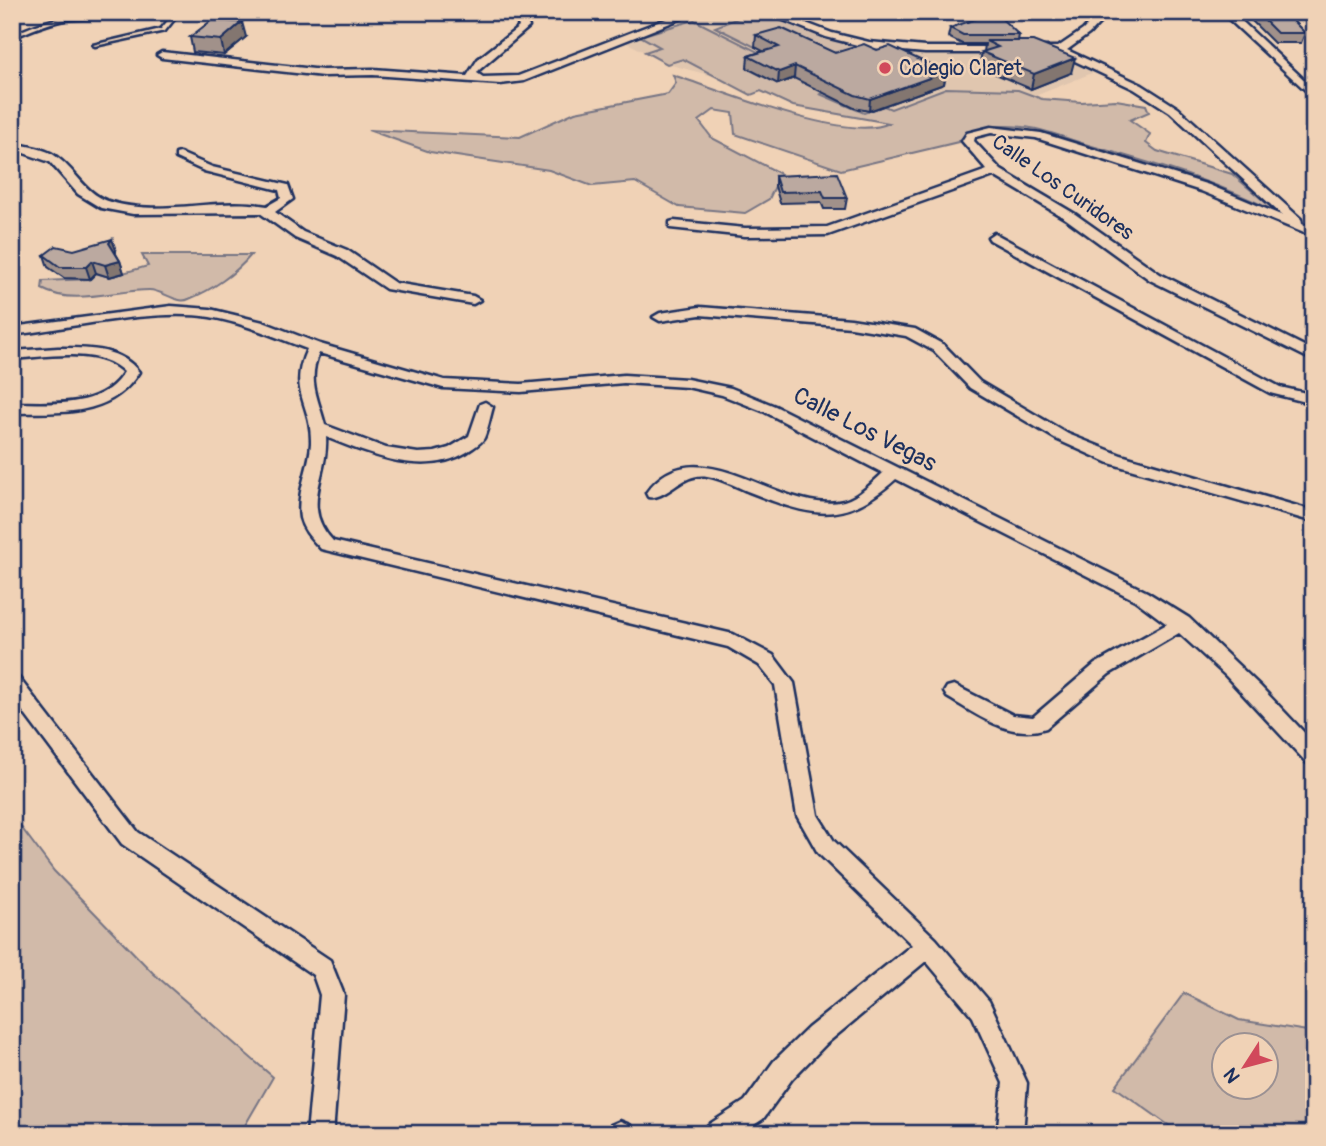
<svg xmlns="http://www.w3.org/2000/svg" width="1326" height="1146" font-family="Pangolin,sans-serif">
<style>
.built{fill:#e0c6af}
.green{fill:#d1baa9;stroke:#767484;stroke-width:2;fill-rule:evenodd}
.lines{fill:none;stroke-linecap:round;stroke-linejoin:round}
.service-casing{stroke:#1b2f5e;stroke-width:5}
.minor-casing{stroke:#1b2f5e;stroke-width:5}
.service{fill:#f0d2b6;fill-rule:evenodd}
.minor{fill:#f0d2b6;fill-rule:evenodd}
.wall{fill:#a1918a;stroke:#1b2f5e;stroke-width:2}
.shaded-wall{fill:#837670;stroke:#1b2f5e;stroke-width:2}
.building{fill:#bba9a0;stroke:#1b2f5e;stroke-width:2}
.poi-dot{fill:#d1495b;stroke:#f0d2b6;stroke-width:2.5}
.labels{text-anchor:middle;stroke-width:5;stroke-linejoin:round;paint-order:stroke}
.far-poi-label{font-size:21px;fill:#1b2f5e;stroke:#f0d2b6;text-anchor:start}
.far-street-label{font-size:21px;fill:#1b2f5e;stroke:#f0d2b6}
.street-label{font-size:24px;fill:#1b2f5e;stroke:#f0d2b6}
</style>
<rect width="100%" height="100%" fill="#f0d2b6"/>
<filter id="ink" filterUnits="userSpaceOnUse"><feTurbulence type="fractalNoise" baseFrequency=".0143" numOctaves="2"/><feDisplacementMap in="SourceGraphic" scale="14" xChannelSelector="R" yChannelSelector="G"/><feConvolveMatrix kernelMatrix="1 2 1 2 8 2 1 2 1" color-interpolation-filters="sRGB"/></filter>
<g filter="url(#ink)">
<path class="built" d="M715 12H764L870 49 936 55 1036 51 1057 53 1097 71 1035 96 1018 90 946 88 892 109 890 122 793 106 761 91 751 95 717 77 667 64 626 42Z"/>
<g class="green">
<path d="M753 12H764L861 47 899 52 830 66 781 40 755 47 715 27Z"/>
<path d="M694 20 774 60 748 69 778 84 798 77 823 92 820 94 864 113 884 106 891 109 946 88 1018 90 1042 99 1081 102 1116 100 1146 105 1149 112 1130 120 1150 134 1146 143 1157 151 1232 174 1278 213C1217 181 1151 163 1085 144 1066 139 1044 128 1023 127 1002 125 973 124 958 142L841 170 735 134 733 113 714 110 699 121 712 138 781 174 769 199 745 213 679 207 635 182 592 186 549 170 430 152 368 130 520 137 575 112 668 94 676 83 673 75C717 89 849 144 889 123L793 106 761 91 751 95 683 59 667 64 645 52 660 47 640 36Z"/>
<path d="M142 255H251C235 274 212 290 189 299 177 305 163 290 149 290 115 290 73 306 42 289L43 281 90 279 96 273 109 277 148 266Z"/>
<path d="M12 815 54 871 153 973 273 1077 240 1134H12Z"/>
<path d="M1184 993 1239 1020 1314 1032V1134H1181L1115 1087ZM1224 1044H1266V1086H1224Z"/>
</g>
<g class="lines">
<g class="service-casing">
<g id="service">
<path d="M135 12H147C121 21 92 16 65 20 46 23 30 31 12 38V35C30 27 47 20 66 17 89 14 112 16 135 12Z"/>
<path d="M175 12H180L165 31 95 46 93 45 161 29Z"/>
</g>
</g>
<g class="minor-casing">
<g id="minor">
<path d="M514 12H524L529 27 479 70 477 73 483 77 518 76 684 12H698L524 81 500 84 373 75 323 76 162 58 157 55 162 52 323 70 373 69 467 76 478 59 519 27Z"/>
<path d="M763 12H777L832 33 869 42 925 47H1058L1083 30 1100 12H1110L1089 34 1067 50 1142 85 1178 108 1301 219 1302 224 1314 228V237L1201 191 1036 138 991 133 975 137 974 141 1001 170 1075 214 1160 274 1314 351V361L1150 280 1066 219 994 176 828 235 745 236 670 228V222L674 221 745 228 827 227 987 170 962 141 967 133 991 127 1041 133 1209 185 1283 216 1170 112 1134 89 1058 53H925L869 48 826 37Z"/>
<path d="M1221 12H1232L1314 89V98Z"/>
<path d="M12 143C27 146 46 148 58 158 77 172 86 195 111 202 161 217 216 197 267 206L281 198 279 190 204 171 176 158V154L180 153 212 167 288 185 293 199 275 212 303 232 347 250 395 283 473 296 480 300 473 304 386 289 337 256 295 238 260 213 133 214 101 208 78 194 50 162 12 149Z"/>
<path d="M994 233 1280 387 1306 393 1314 392V401L1306 402 1270 393 990 240 988 237Z"/>
<path d="M171 306 210 309 263 322 320 344 444 380 521 384 624 375 687 379 731 388 775 406 1147 592 1189 618 1260 686 1314 743V765L1307 763 1226 676 1179 633 1109 674 1046 728C1009 740 978 715 947 697L944 692 947 687 954 685 1013 715 1033 717 1095 664 1167 624 1135 600 896 479C841 528 811 516 747 491 735 486 720 478 707 476 682 472 666 501 648 497L646 493C697 422 781 517 844 501 859 497 872 483 883 473L765 412 722 395 687 387 624 383 521 392 443 388 319 353C307 380 318 398 325 425L386 448 418 453 435 452 449 448 469 436 480 404 485 402 493 407C490 417 488 429 484 438 481 444 472 448 467 452 424 478 368 454 326 437 329 477 299 505 333 541L733 634 773 655 794 683 818 815 834 841 936 939 989 1001 1027 1083 1023 1134H997L1003 1083 973 1017 926 961 826 1044 792 1079 763 1119 740 1134H704L708 1125 745 1101 774 1061 808 1028 912 945 818 853 797 816 775 685 759 665 728 647 321 549C313 540 303 531 300 518 296 492 310 468 311 443 312 403 287 392 307 349 275 337 244 323 210 317 154 308 70 328 12 335V327Z"/>
<path d="M700 307 851 319 915 329 944 345 980 382 1068 434 1121 455 1314 511V522L1109 463 1058 440 970 388 934 351 906 336 851 327 700 315 660 321 653 317 660 313Z"/>
<path d="M58 348C87 348 120 347 139 372 111 418 60 412 12 413V403C51 403 101 410 124 372 99 346 45 357 12 359V351Z"/>
<path d="M12 676 19 678 138 832 330 960 344 995 333 1134H307L320 995 313 975 122 844 12 697Z"/>
<path d="M620 1121 630 1125 634 1134H607L611 1125Z"/>
</g>
</g>
<use href="#service" class="service"/>
<use href="#minor" class="minor"/>
</g>
<g class="wall">
<path d="M820 12H843L829 17Z"/>
<path d="M1064 12H1085L1081 16Z"/>
<path d="M1243 12H1284L1305 33 1301 43H1274Z"/>
<path d="M950 28 1019 35 1018 41 1071 73 1031 89 979 67 982 52H984L985 44H962L948 37Z"/>
<path d="M756 35 835 53 877 50 946 72 944 84 869 111 854 108 794 78 778 84 747 68 748 56 763 51 755 47Z"/>
<path d="M190 37H246L224 55 193 52Z"/>
<path d="M775 176 847 198 845 209H824L821 202 780 203 775 186Z"/>
<path d="M74 250H116L115 252 120 261 124 273 109 277 96 273 90 279 64 278 48 267 44 255Z"/>
</g>
<g class="shaded-wall">
<path d="M830 12H843L829 17Z"/>
<path d="M242 22 246 37 224 55 221 40Z"/>
<path d="M1075 58 1071 73 1031 89 1034 74Z"/>
<path d="M795 66 794 78 778 84 779 72Z"/>
<path d="M946 72 944 84 869 111 870 99Z"/>
<path d="M112 239 116 250 113 254 109 243Z"/>
<path d="M92 261 96 273 90 279 86 267Z"/>
<path d="M120 261 124 273 109 277 105 265Z"/>
</g>
<g class="building">
<path d="M1256 12H1284L1305 33H1277Z"/>
<path d="M981 17 1002 19 1019 35H963L950 28Z"/>
<path d="M212 20 242 22 221 40 190 37Z"/>
<path d="M781 28 835 53 864 44 877 50 890 46 946 72 870 99 855 95 795 66 779 72 748 56 779 47 756 35Z"/>
<path d="M986 41H1033L1075 58 1034 74 982 52 998 47Z"/>
<path d="M837 173 847 198H825L822 191 780 192 775 176Z"/>
<path d="M112 239 109 243 120 261 105 265 92 261 86 267H60L44 255 56 246 74 250Z"/>
</g>
</g>
<circle class="poi-dot" cx="885" cy="68" r="7"/>
<g class="labels">
<g class="far-poi-label">
<text x="899" y="75">Colegio Claret</text>
</g>
<g class="far-street-label">
<text transform="translate(1063 187) rotate(35)" y="7">Calle Los Curidores</text>
</g>
<g class="street-label">
<text transform="translate(865 429) rotate(27)" y="8">Calle Los Vegas</text>
</g>
</g>
<rect width="1326" height="1146" fill="none" stroke="#f0d2b6" stroke-width="42"/>
<rect x="21" y="21" width="1284" height="1104" fill="none" stroke="#1b2f5e" stroke-width="2.5" filter="url(#ink)"/>
<g transform="translate(1245 1066) rotate(234)"><circle r="33" fill="#f0d2b6" stroke="#9b9193" stroke-width="2"/>
<path d="M0-5L12 26L0 18L-12 26Z" fill="#d1495b"/>
<text y="-10" font-size="19" font-weight="bold" text-anchor="middle" fill="#1b2f5e">N</text>
</g>
</svg>
